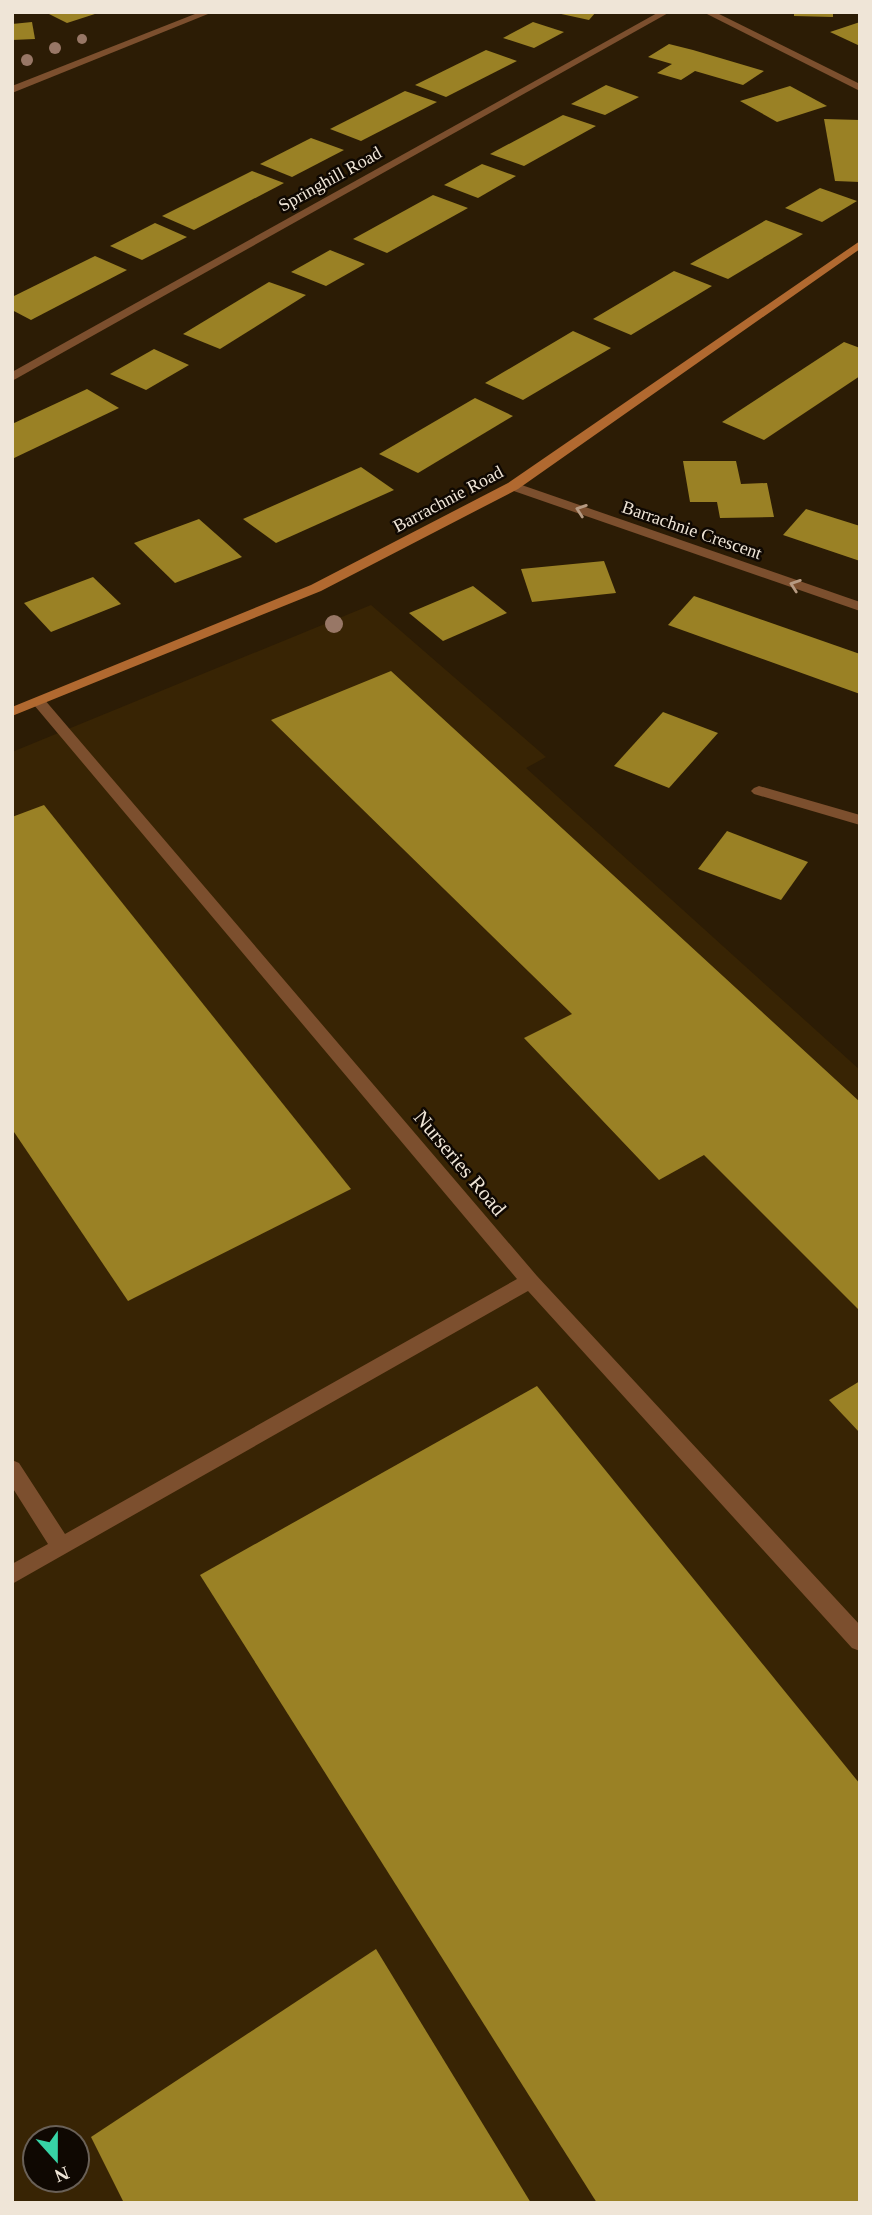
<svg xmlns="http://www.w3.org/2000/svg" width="872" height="2215" font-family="'Times New Roman',serif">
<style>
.built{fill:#382404;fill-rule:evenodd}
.building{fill:#9a8125}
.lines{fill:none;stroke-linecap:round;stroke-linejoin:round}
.lane{fill:#7c4f2e;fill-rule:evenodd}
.street{fill:#7c4f2e;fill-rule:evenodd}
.secondary{fill:#b16930;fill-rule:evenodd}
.tree{fill:#987766}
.oneway{stroke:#b69a82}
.labels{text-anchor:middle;stroke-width:5;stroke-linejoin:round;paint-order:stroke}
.far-street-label{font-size:18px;fill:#efe5d7;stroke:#0f0802}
.street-label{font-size:21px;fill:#efe5d7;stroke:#0f0802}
</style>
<rect width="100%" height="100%" fill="#2c1c05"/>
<path class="built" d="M371 605 546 757 526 768 860 1070V2203H12V752ZM35 2138H77V2180H35Z"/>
<g class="building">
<path d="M45 12H98V13L67 23Z"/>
<path d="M552 12H596L589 20Z"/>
<path d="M794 12H833V17L794 16Z"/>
<path d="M32 22 35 39 12 40V24Z"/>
<path d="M533 22 564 32 534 48 503 38Z"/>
<path d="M860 22V46L830 32Z"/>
<path d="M669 44 693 50 764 71 743 85 695 71 681 80 657 73 672 64 648 57Z"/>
<path d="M486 50 517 61 446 97 415 85Z"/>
<path d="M606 85 639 97 605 115 571 104Z"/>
<path d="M790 86 827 106 777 122 740 101Z"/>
<path d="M405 91 437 102 361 141 330 129Z"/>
<path d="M563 115 596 126 524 166 490 154Z"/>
<path d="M824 119 860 120V182L835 181Z"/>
<path d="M311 138 344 150 292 177 260 164Z"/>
<path d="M482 164 516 176 478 198 444 185Z"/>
<path d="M252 171 284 183 194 230 162 216Z"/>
<path d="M820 188 857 201 822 222 785 208Z"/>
<path d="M433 195 468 208 387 253 353 239Z"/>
<path d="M766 220 803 234 728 279 690 264Z"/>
<path d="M155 223 187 237 142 260 110 246Z"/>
<path d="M330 250 365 264 326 286 291 272Z"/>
<path d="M95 256 127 270 31 320 12 310V297Z"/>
<path d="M674 271 712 286 631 335 593 319Z"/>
<path d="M269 282 306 295 220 349 183 334Z"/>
<path d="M573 331 611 348 523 400 485 383Z"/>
<path d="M844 342 860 348V376L764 440 722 422Z"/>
<path d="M154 349 189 365 146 390 110 374Z"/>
<path d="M87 389 119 408 12 459V424Z"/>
<path d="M475 398 513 416 418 473 379 454Z"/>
<path d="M683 461H736L741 484 767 483 774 517 720 518 717 502H690Z"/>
<path d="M361 467 394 490 276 543 243 519Z"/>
<path d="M806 509 860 526V561L783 535Z"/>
<path d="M199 519 242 557 175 583 134 543Z"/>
<path d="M604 561 616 593 532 602 521 569Z"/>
<path d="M93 577 121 604 51 632 24 603Z"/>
<path d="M473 586 507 613 443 641 409 613Z"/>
<path d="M694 596 860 654V694L668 625Z"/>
<path d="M391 671 860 1102V1311L704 1155 659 1180 524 1038 572 1014 271 720Z"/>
<path d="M663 712 718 733 669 788 614 766Z"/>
<path d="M44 805 351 1189 128 1301 12 1129V817Z"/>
<path d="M727 831 808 862 781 900 698 869Z"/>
<path d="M860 1381V1433L829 1400Z"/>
<path d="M537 1386 860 1784V2203H597L200 1575Z"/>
<path d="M376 1949 531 2203H124L91 2137Z"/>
</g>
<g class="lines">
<path class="lane" d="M39 698 44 699 537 1276 860 1625V1651L852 1648 528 1291 12 1584V1564L48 1544 12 1487V1460L19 1463 65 1534 517 1279 34 705 32 702 34 699Z"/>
<g class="street">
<path d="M200 12H213L12 93V86Z"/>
<path d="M659 12H670L12 381V372Z"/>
<path d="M703 12H715L860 84V91Z"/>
<path d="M513 482 860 602V611L508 489 507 486Z"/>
<path d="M759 786 860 815V825L754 794 751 791 754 788Z"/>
</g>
<path class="secondary" d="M860 241V249L518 489 321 591 12 716V707L311 585 508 483Z"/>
</g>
<g class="tree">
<circle cx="82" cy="39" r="5"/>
<circle cx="55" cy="48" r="6"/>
<circle cx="27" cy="60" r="6"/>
<circle cx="334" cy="624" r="9"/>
</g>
<defs><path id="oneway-chevron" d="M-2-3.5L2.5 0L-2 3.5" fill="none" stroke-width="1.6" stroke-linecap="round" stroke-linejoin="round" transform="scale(1.75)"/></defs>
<g class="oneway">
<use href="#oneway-chevron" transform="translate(581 510) rotate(-161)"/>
<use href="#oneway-chevron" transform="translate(795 585) rotate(-161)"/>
</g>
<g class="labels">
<g class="far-street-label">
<text transform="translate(330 179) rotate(-29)" y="6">Springhill Road</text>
<text transform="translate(448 499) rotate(-28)" y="6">Barrachnie Road</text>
<text transform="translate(692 530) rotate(19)" y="6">Barrachnie Crescent</text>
</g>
<g class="street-label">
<text transform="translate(460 1163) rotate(50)" y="7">Nurseries Road</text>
</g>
</g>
<rect width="872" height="2215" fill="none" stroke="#efe5d7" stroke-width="28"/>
<g transform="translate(56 2159) rotate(159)"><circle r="33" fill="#0f0802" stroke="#696057" stroke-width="2"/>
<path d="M0-5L12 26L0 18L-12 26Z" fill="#37d4a6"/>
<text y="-10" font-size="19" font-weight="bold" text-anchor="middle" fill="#efe5d7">N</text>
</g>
</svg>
